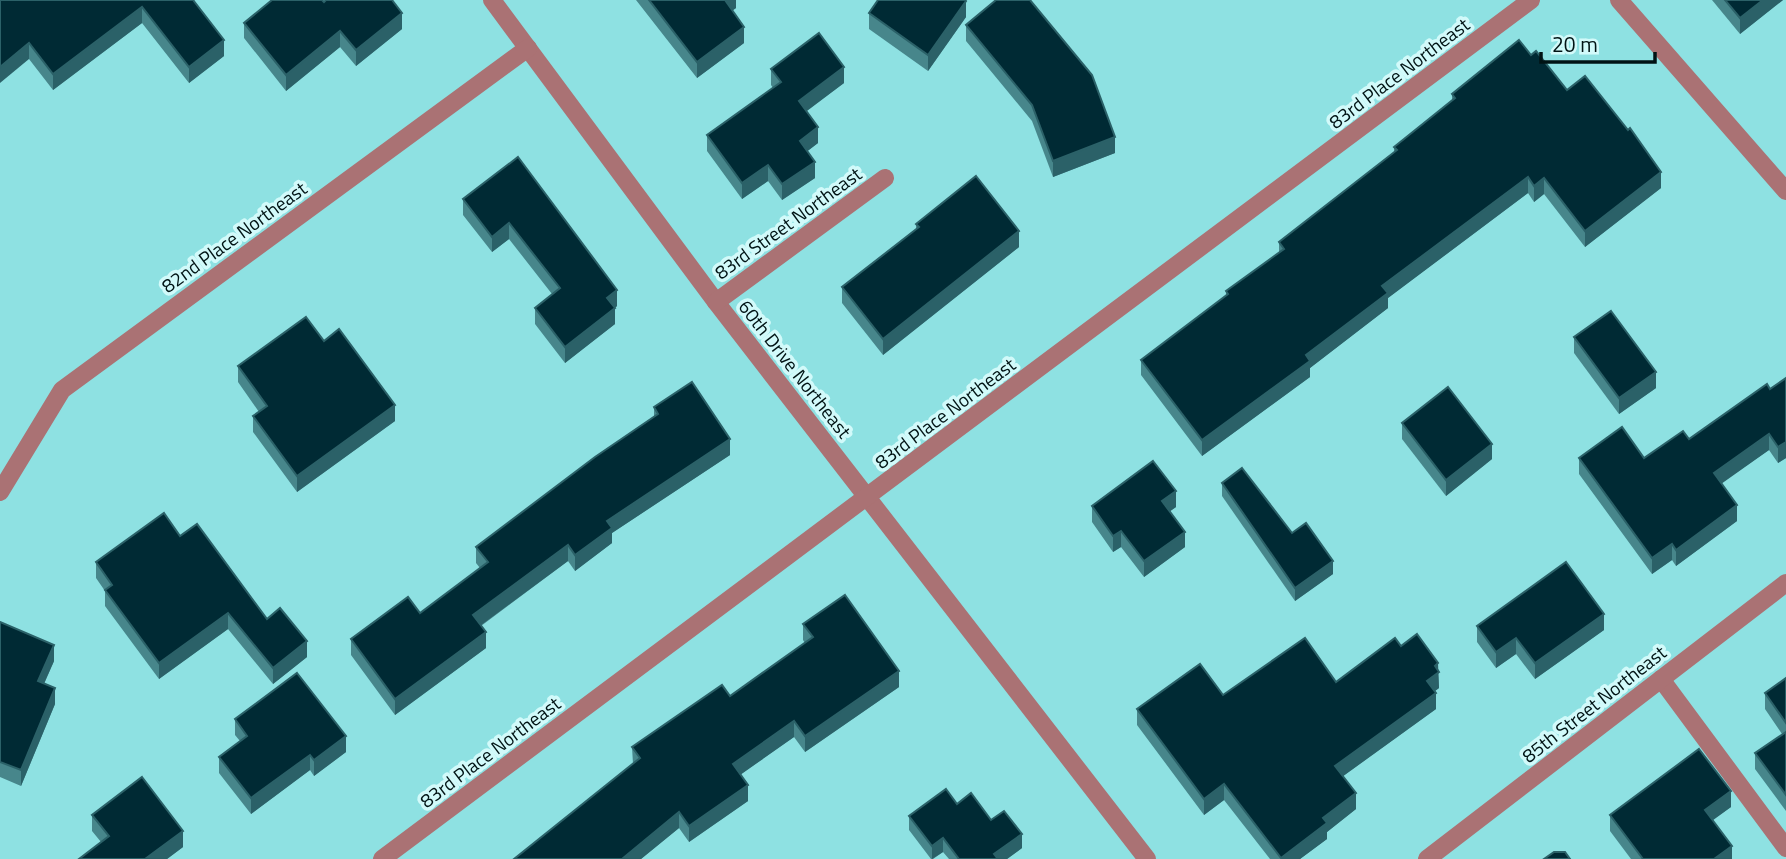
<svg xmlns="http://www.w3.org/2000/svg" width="1786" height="859" font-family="'Titillium Web',sans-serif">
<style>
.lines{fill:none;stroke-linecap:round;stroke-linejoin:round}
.service{stroke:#aa7274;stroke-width:18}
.minor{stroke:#aa7274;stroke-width:18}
.wall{fill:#47868b}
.shaded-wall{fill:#2b6168}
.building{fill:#002a34;stroke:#2b6168;stroke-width:2}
.labels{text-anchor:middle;stroke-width:7;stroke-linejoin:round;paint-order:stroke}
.street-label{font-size:19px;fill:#001314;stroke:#d2fafa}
</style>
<rect width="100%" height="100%" fill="#8ee1e2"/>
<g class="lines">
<path class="service" d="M1661 679 1786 848"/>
<g class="minor">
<path d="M492 0 716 302 1147 859"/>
<path d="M1619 0 1786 191"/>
<path d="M716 302 885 178"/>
<path d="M0 492 62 390 528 48"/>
<path d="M382 859 1531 0"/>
<path d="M1427 859 1786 583"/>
</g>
</g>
<g class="wall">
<path d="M0 0H194L224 56 189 83 142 23 53 90 29 59Z"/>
<path d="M636 0H736V8L732 11 744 43 697 78Z"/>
<path d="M1712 0H1783L1740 34Z"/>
<path d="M324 2 402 29 356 66 340 47 286 91 244 38V23Z"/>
<path d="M869 13 966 17 928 71 869 29Z"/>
<path d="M966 25 1115 153 1053 177 1032 121 966 41Z"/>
<path d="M1531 55 1567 90 1661 188 1585 247 1544 194 1534 202 1528 193 1388 298V308L1310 368V377L1202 456 1141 375V360L1226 296V291L1279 253V242L1394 153V147L1452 101V94Z"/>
<path d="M771 69 844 83 806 111 818 143 807 151 815 178 782 200 768 181 742 199 707 151V135L773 88 771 85Z"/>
<path d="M518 157 617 306 615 308V324L565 363 535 324V308L552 294 509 239 492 252 463 215V199Z"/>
<path d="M916 224 1019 247 883 355 842 303V287L916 229Z"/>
<path d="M1574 337 1656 388 1619 414 1574 353Z"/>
<path d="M324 341 395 421 297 492 253 432V416L259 412 238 382V366Z"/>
<path d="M1786 378V458L1778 463 1769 450 1721 483 1737 521 1676 566 1672 560 1652 574 1579 474V458H1644L1689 439 1770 389Z"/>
<path d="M654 407 730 455 612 533V543L575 571 568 561 481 626 486 648 395 715 351 655V639L420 613 480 568 476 563V547L654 417Z"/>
<path d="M1402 423 1492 459 1446 496 1402 439Z"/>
<path d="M1222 483 1292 533 1333 574 1295 601 1222 496Z"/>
<path d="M1092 506 1176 507 1170 511 1185 547 1144 577 1121 547 1113 552 1092 522Z"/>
<path d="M180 536 307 657 273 684 228 629 159 679 105 606V591L96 578V562Z"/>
<path d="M0 622 54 661 44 684 55 704 21 786 0 777Z"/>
<path d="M803 624 899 687 805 752 794 737 741 774 748 801 689 842 679 828 641 859H514L633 764 632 747 730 696 805 643 803 640Z"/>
<path d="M1477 626 1604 630 1535 679 1516 654 1496 668 1477 642Z"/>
<path d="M1401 646 1438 671 1439 688 1435 691 1436 709 1343 776 1356 809 1327 832V839L1300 859H1270L1224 800 1204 815 1137 725V709L1223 695 1336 682Z"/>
<path d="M1786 678V811L1755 769V753L1782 734 1765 709V693Z"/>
<path d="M235 719 346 752 314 776 310 770 251 814 219 773V757L240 741 235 735Z"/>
<path d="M957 804 991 820 1022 848 1007 859H949L943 852 933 859H931L909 830V816Z"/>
<path d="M1731 807 1712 820 1732 859H1631L1610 831V815Z"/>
<path d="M92 815 183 847 167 859H79L101 842 92 831Z"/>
</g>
<g class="shaded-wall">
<path d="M725 0H736V8L724 16Z"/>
<path d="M1763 0H1783L1740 34V18Z"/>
<path d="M966 1V17L928 71V55Z"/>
<path d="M142 7V23L53 90V74Z"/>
<path d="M402 13V29L356 66V50Z"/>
<path d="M744 27V43L697 78V62Z"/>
<path d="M340 31V47L286 91V75Z"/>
<path d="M224 40V56L189 83V67Z"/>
<path d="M29 43V59L0 83V67Z"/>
<path d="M844 67V83L799 117V101Z"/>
<path d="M818 127V143L800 157V141Z"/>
<path d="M1115 137V153L1053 177V161Z"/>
<path d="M815 162V178L782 200V184Z"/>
<path d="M768 165V181L742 199V183Z"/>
<path d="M1661 172V188L1585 247V231Z"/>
<path d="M1528 177V193L1388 298V308L1310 368V377L1202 456V440L1382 286Z"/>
<path d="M1544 178V194L1534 202V186Z"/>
<path d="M509 223V239L492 252V237Z"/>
<path d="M1019 231V247L883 355V339Z"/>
<path d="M617 290V306L607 314V298Z"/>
<path d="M615 308V324L565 363V347Z"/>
<path d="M1656 372V388L1619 414V398Z"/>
<path d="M395 405V421L297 492V476Z"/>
<path d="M1769 434V450L1714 489V473Z"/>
<path d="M730 439V455L612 533V543L575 571V555L607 521Z"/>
<path d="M1786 442V458L1778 463V447Z"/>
<path d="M1492 444V459L1446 496V480Z"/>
<path d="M1176 491V507L1162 517V501Z"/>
<path d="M1737 505V521L1676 566V550Z"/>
<path d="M1121 531V547L1113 552V536Z"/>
<path d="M1185 532V547L1144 577V561Z"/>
<path d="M1672 544V560L1652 574V558Z"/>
<path d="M568 545V561L473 631V615Z"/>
<path d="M1333 561V574L1295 601V588Z"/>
<path d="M228 613V629L159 679V663Z"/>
<path d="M1604 614V630L1535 679V663Z"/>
<path d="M486 632V648L395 715V699Z"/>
<path d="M1516 638V654L1496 668V652Z"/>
<path d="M307 641V657L273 684V668Z"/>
<path d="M54 645V661L38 697V681Z"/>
<path d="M1438 663 1439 688 1427 697V681L1435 666Z"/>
<path d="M899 671V687L805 752V736Z"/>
<path d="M55 688V704L21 786V770Z"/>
<path d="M1436 693V709L1335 782V766Z"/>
<path d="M794 721V737L733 780V764Z"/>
<path d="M346 736V752L314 776V760Z"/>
<path d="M310 755V770L251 814V798Z"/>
<path d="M1224 784V800L1204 815V799Z"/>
<path d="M748 785V801L689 842V826Z"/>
<path d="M1731 791V807L1705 826V810Z"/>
<path d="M1356 793V809L1327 832V839L1300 859H1281V858L1323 818Z"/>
<path d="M679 812V828L641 859H622Z"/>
<path d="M183 831V847L167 859H145Z"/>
<path d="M1022 834V848L1007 859H994V854Z"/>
<path d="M943 838V852L932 859V846Z"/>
<path d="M1732 846V859H1714Z"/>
</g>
<g class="building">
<path d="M0 0H193L224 40 189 67 142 7 53 74 29 43 0 67Z"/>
<path d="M272 0H322L324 2 326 0H392L402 13 356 50 340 31 286 75 244 23Z"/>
<path d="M649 0H725L744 27 697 62Z"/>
<path d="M878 0H965L966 1 928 55 869 13Z"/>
<path d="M996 0H1030L1092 75 1115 137 1053 161 1032 105 966 25Z"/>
<path d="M1725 0H1763L1740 18Z"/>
<path d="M819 33 844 67 799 101 818 127 800 141 815 162 782 184 768 165 742 183 707 135 781 82 771 69Z"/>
<path d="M1519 40 1531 55 1536 51 1567 90 1585 76 1628 130 1630 128 1661 172 1585 231 1544 178 1534 186 1528 177 1382 286 1388 293 1306 355 1310 361 1202 440 1141 360 1228 294 1226 291 1284 249 1279 242 1397 150 1394 147 1455 98 1452 94Z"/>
<path d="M518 157 617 290 607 298 615 308 565 347 535 308 560 288 509 223 492 237 463 199Z"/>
<path d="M976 176 1019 231 883 339 842 287 919 227 916 224Z"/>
<path d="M1611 311 1656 372 1619 398 1574 337Z"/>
<path d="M306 317 324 341 339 329 395 405 297 476 253 416 267 406 238 366Z"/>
<path d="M1786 378V442L1778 447 1769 434 1714 473 1737 505 1676 550 1672 544 1652 558 1579 458 1622 427 1644 458 1683 431 1689 439 1767 384 1770 389Z"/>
<path d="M692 382 730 439 607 521 612 528 575 555 568 545 473 615 486 632 395 699 351 639 408 597 420 613 488 562 476 547 595 457 658 414 654 407Z"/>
<path d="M1448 387 1492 444 1446 480 1402 423Z"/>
<path d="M1153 461 1176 491 1162 501 1185 532 1144 561 1121 531 1113 536 1092 506Z"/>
<path d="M1242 468 1292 533 1306 523 1333 561 1295 588 1222 483Z"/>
<path d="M164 513 180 536 197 524 267 619 280 608 307 641 273 668 228 613 159 663 105 590 112 585 96 562Z"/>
<path d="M1566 562 1604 614 1535 663 1516 638 1496 652 1477 626Z"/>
<path d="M845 595 899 671 805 736 794 721 733 764 748 785 689 826 679 812 622 859H514L640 758 632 747 722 685 730 696 813 637 803 624Z"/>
<path d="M0 622 54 645 38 681 55 688 21 770 0 762Z"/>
<path d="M1417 634 1438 663 1435 666 1439 672 1427 681 1436 693 1335 766 1356 793 1323 818 1327 823 1281 858 1224 784 1204 799 1137 709 1200 664 1223 695 1305 638 1336 682 1395 638 1401 646Z"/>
<path d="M297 673 346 736 314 760 310 755 251 798 219 757 247 736 235 719Z"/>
<path d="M1786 678V723L1765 693Z"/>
<path d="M1786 732V795L1755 753Z"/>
<path d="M1699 749 1731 791 1705 810 1732 846 1714 859H1643L1610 815Z"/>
<path d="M142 777 183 831 145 859H79L109 836 92 815Z"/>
<path d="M946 789 957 804 971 793 991 820 1004 811 1022 834 994 854 998 859H959L943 838 932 846 909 816Z"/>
<path d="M1554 852H1565L1570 859H1544Z"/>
</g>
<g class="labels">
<g class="street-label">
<text transform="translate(1399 73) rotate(-37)" y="7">83rd Place Northeast</text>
<text transform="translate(788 223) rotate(-36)" y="7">83rd Street Northeast</text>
<text transform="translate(234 237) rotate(-36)" y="7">82nd Place Northeast</text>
<text transform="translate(795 369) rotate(52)" y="7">60th Drive Northeast</text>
<text transform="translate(945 413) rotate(-37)" y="7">83rd Place Northeast</text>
<text transform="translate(1594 704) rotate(-38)" y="7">85th Street Northeast</text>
<text transform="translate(490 752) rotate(-37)" y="7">83rd Place Northeast</text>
</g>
</g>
<path d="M1541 52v10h114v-10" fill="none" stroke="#001314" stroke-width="3.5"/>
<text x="1552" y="52" font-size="21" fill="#001314" stroke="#d2fafa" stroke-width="5" paint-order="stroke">20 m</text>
</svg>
